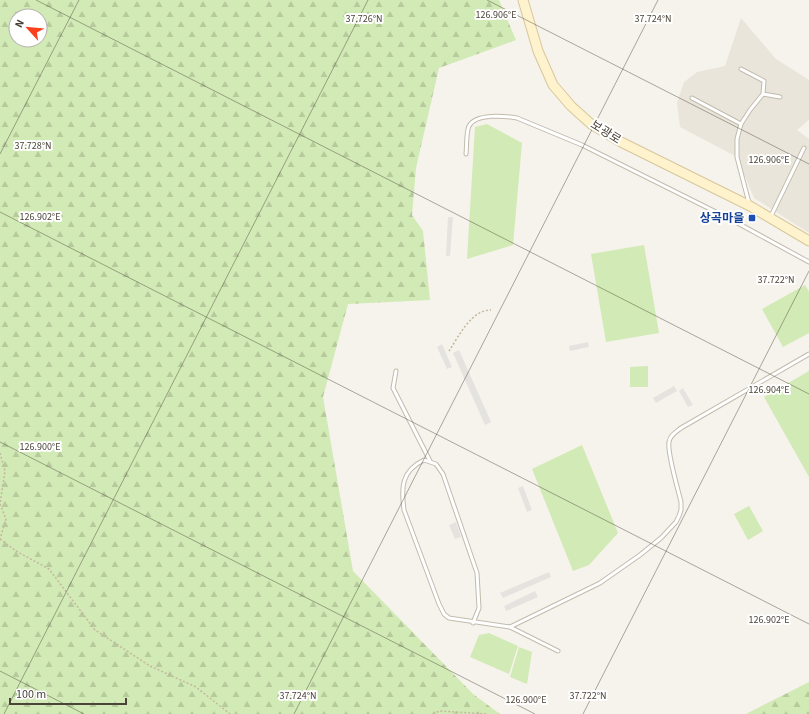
<svg xmlns="http://www.w3.org/2000/svg" width="809" height="714" font-family="'Source Sans 3','Noto Sans KR',sans-serif">
<style>
.residential{fill:#eae5da}
.grass{fill:#d2eab5}
.forest{fill:url(#forest-firs);fill-rule:evenodd}
.parking{fill:#e5e3e0}
.lines{fill:none;stroke-linecap:round;stroke-linejoin:round}
.service-casing{stroke:#c2bbae;stroke-width:5}
.secondary-casing{stroke:#d6c79b;stroke-width:11}
.path{stroke:#c4b79f;stroke-width:1.5;stroke-dasharray:2 2;stroke-linecap:butt}
.service{stroke:#fff;stroke-width:3}
.secondary{stroke:#fff3cd;stroke-width:9}
.ticks{fill:none;stroke:#4b4439;stroke-width:1;stroke-opacity:0.45}
.transit-dot{fill:#1a4fb4;stroke:#fff;stroke-width:1.5}
.labels{text-anchor:middle;stroke-width:4;stroke-linejoin:round;paint-order:stroke}
.street-label{font-size:12px;fill:#4b4439;stroke:#fff}
.transit-label{font-size:12px;font-weight:bold;fill:#164399;stroke:#fff;text-anchor:end}
.ticks-label{font-size:10px;text-anchor:middle;fill:#4b4439;stroke:#fff;stroke-width:4;stroke-linejoin:round;paint-order:stroke}
</style>
<defs>
<pattern id="forest-firs" width="22" height="20" patternUnits="userSpaceOnUse"><rect width="22" height="20" fill="#d2eab5"/><path d="M5 1l3.5 6h-7zM16 11l3.5 6h-7z" fill="#b6ca9c"/></pattern>
</defs>
<rect width="100%" height="100%" fill="#f6f3ec"/>
<path class="residential" d="M741 18 776 59 809 80V120L797 130 809 139V233L754 198 737 157 680 127 677 103 684 82 697 72 725 66Z"/>
<g class="grass">
<path d="M487 124 522 143 513 245 467 259 475 127Z"/>
<path d="M644 245 659 333 606 342 591 254Z"/>
<path d="M805 285 809 292V333L783 347 762 309Z"/>
<path d="M648 366V387H630V367Z"/>
<path d="M809 371V477L764 397Z"/>
<path d="M582 445 618 533 589 565 573 571 532 469Z"/>
<path d="M749 506 763 531 748 540 734 514Z"/>
<path d="M489 633 518 646 509 674 470 657 479 635Z"/>
<path d="M519 647 532 652 527 684 510 677Z"/>
</g>
<g class="forest">
<path d="M0 0H499L516 40 439 68 416 168 412 215 423 231 430 300 348 304 323 397 353 571 473 694 500 714H0ZM16 16H40V40H16Z"/>
<path d="M809 682V714H746Z"/>
</g>
<g class="parking">
<path d="M448 217H453L450 256H446Z"/>
<path d="M588 342 589 347 570 351 569 346Z"/>
<path d="M442 344 452 367 447 369 437 347Z"/>
<path d="M459 350 491 422 485 425 453 353Z"/>
<path d="M674 386 677 391 656 403 653 398Z"/>
<path d="M683 388 693 405 688 407 679 391Z"/>
<path d="M523 486 532 510 527 512 518 488Z"/>
<path d="M456 522 461 537 455 539 449 525Z"/>
<path d="M549 572 551 577 503 598 500 593Z"/>
<path d="M535 591 538 597 506 611 504 606Z"/>
</g>
<g class="lines">
<g class="service-casing">
<g id="service">
<path d="M741 69 764 81 763 94 750 110 741 124 737 139V157L749 203"/>
<path d="M763 94 780 97"/>
<path d="M692 98 741 124"/>
<path d="M466 154C467 145 466 133 469 126 476 113 505 116 517 118L582 145 732 220 809 262"/>
<path d="M771 216 804 148"/>
<path d="M396 371 393 388 430 461"/>
<path d="M473 623 479 608 477 573 443 474 436 464 424 460C401 471 401 488 404 510L439 604 444 614 449 618 510 627 558 651"/>
<path d="M510 627 600 583 640 555 661 538 676 522 679 516 681 510V502C678 489 667 453 669 442 670 435 676 432 681 428L809 354"/>
</g>
</g>
<g class="secondary-casing">
<path id="secondary" d="M523 0 538 51 553 85 571 106 591 124 621 142 750 206 809 241"/>
</g>
<g class="path">
<path d="M449 351C459 336 471 310 491 310"/>
<path d="M0 453 5 471 0 504 6 519 0 539"/>
<path d="M0 539 16 551 49 569 95 630 150 666 196 687 230 714"/>
<path d="M433 714 439 711 488 714"/>
</g>
<use href="#service" class="service"/>
<use href="#secondary" class="secondary"/>
</g>
<path class="ticks" d="M36 0 809 394M487 0 809 164M0 154 79 0M0 212 809 624M0 442 535 714M0 671 84 714M4 714 368 0M294 714 658 0M583 714 809 271"/>
<rect class="transit-dot" x="748" y="214" width="8" height="8" rx="2"/>
<g class="labels">
<g class="street-label">
<text transform="translate(606 132) rotate(32)" y="4">보광로</text>
</g>
<g class="transit-label">
<text x="744" y="222">상곡마을</text>
</g>
</g>
<g class="ticks-label">
<text x="496" y="18">126.906°E</text>
<text x="364" y="22">37.726°N</text>
<text x="653" y="22">37.724°N</text>
<text x="33" y="149">37.728°N</text>
<text x="769" y="163">126.906°E</text>
<text x="40" y="220">126.902°E</text>
<text x="776" y="283">37.722°N</text>
<text x="769" y="393">126.904°E</text>
<text x="40" y="450">126.900°E</text>
<text x="769" y="623">126.902°E</text>
<text x="298" y="699">37.724°N</text>
<text x="588" y="699">37.722°N</text>
<text x="526" y="703">126.900°E</text>
</g>
<g transform="translate(28 28) rotate(297)"><circle r="19" fill="#ffffff" stroke="#b7b4b0"/>
<path d="M0-3L7 15L0 10L-7 15Z" fill="#fc3f1d"/>
<text y="-6" font-size="11" font-weight="bold" text-anchor="middle" fill="#4b4439">N</text>
</g>
<path d="M10 698v6h116v-6" fill="none" stroke="#4b4439" stroke-width="2"/>
<text x="16" y="698" font-size="12" fill="#4b4439" stroke="#ffffff" stroke-width="3" paint-order="stroke">100 m</text>
</svg>
